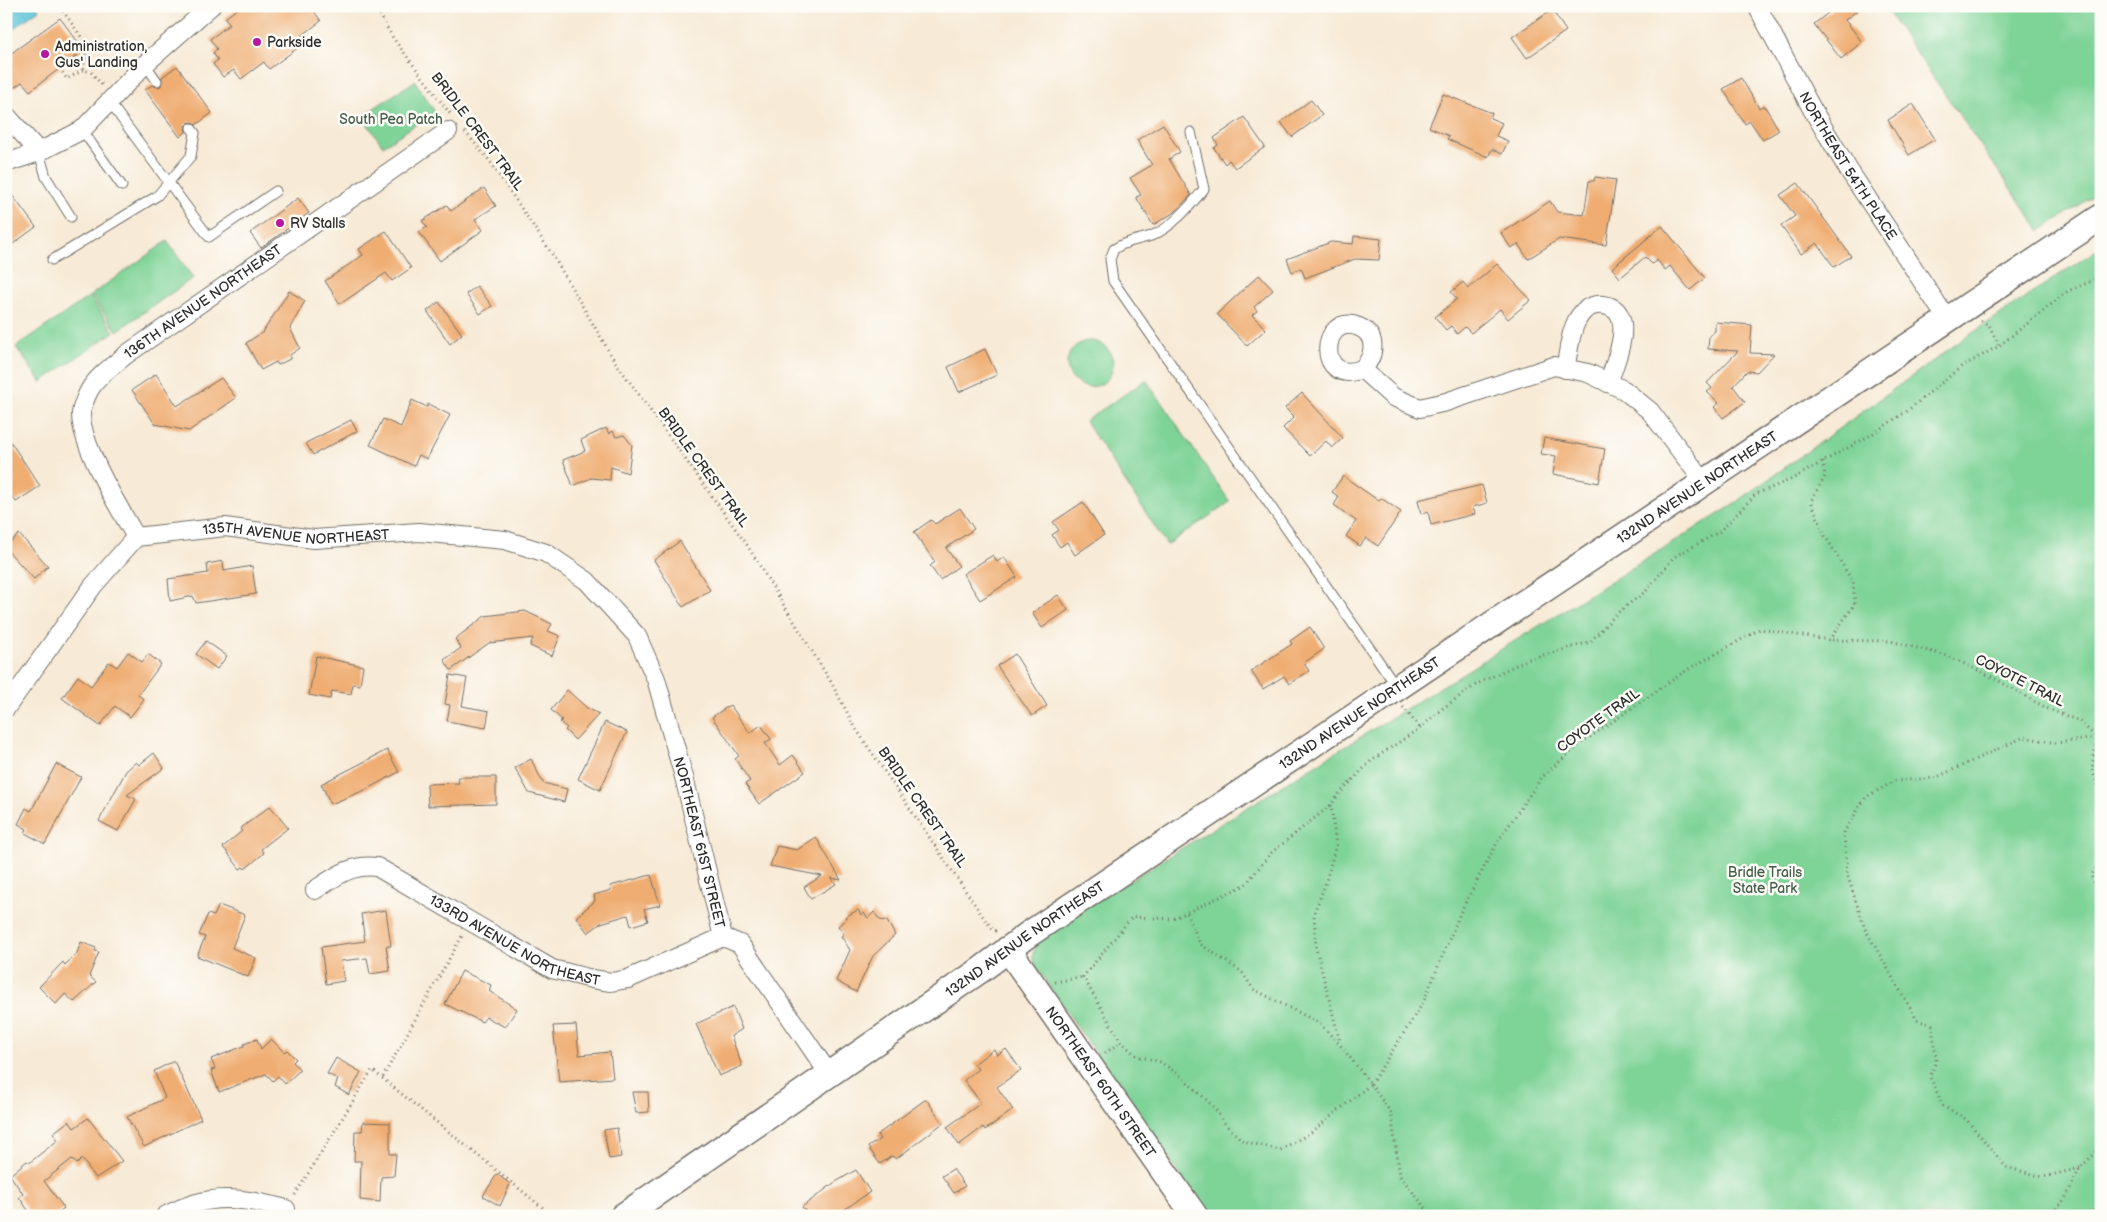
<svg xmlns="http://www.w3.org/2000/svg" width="2107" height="1222" font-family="'Balsamiq Sans',sans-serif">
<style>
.green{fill:#7ed397;stroke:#547f61}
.water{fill:#5ac3d7;stroke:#427781}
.building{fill:#efad72}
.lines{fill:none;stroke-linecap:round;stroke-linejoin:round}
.lane-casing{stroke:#726e67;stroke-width:11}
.street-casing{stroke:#726e67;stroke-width:20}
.secondary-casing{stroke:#726e67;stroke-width:28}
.path{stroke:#726e67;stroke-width:3;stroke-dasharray:1 4;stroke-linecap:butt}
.lane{stroke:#fff;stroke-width:9}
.street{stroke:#fff;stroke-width:18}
.secondary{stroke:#fff;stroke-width:25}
.poi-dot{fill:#b5179e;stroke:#fdfcf7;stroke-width:2}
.labels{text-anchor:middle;stroke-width:5;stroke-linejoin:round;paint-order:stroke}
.poi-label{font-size:14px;fill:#2b2b2b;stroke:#fdfcf7;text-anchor:start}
.park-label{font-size:14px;fill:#445d4b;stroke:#fdfcf7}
.street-label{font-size:14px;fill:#2b2b2b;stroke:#fdfcf7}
</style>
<rect width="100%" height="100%" fill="#fdfcf7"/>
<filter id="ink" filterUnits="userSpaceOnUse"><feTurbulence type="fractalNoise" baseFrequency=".02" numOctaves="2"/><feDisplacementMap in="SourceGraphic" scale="10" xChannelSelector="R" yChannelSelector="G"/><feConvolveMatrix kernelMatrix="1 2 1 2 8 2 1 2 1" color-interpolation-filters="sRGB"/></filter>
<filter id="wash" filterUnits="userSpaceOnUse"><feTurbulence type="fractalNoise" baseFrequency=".0096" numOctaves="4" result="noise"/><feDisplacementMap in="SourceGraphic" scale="20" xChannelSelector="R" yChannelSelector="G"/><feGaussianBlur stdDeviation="1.12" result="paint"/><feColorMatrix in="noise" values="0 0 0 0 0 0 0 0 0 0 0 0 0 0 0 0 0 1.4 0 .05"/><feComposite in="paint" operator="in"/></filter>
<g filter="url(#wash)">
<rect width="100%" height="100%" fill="#f7ead6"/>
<g class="green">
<path d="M1884 6H2101V191L2040 231Z"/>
<path d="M415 81 435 112 383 146 362 116Z"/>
<path d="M167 241 193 278 117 331 91 295Z"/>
<path d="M2101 247V1216H1208L1038 970 1032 956 1039 937 1730 507 1962 340Z"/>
<path d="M90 296 114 332 41 382 16 347Z"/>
<circle cx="1090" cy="364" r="23"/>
<path d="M1146 380 1230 502 1167 545 1085 421Z"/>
</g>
<path class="water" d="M6 6H37L39 10 6 34Z"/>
<g id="blocks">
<g class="building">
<path d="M241 6H310L321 21 299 38 303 44 269 69 264 62 241 79 234 70 223 77 213 64 218 60 213 53 217 49 210 39 230 24 225 18Z"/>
<path d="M1837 6H1863L1845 20 1862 42 1841 59 1814 24Z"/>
<path d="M1552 10 1566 31 1527 58 1512 37Z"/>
<path d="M60 18 84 50 30 91 22 82 6 93V57Z"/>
<path d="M177 66 212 113 196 125 193 122 188 123 185 126 186 132 180 137 145 90 152 85 157 87 161 86 162 77Z"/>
<path d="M1741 78 1759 108 1764 105 1779 130 1763 140 1750 121 1745 124 1723 89Z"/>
<path d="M1443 94 1492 113 1490 118 1502 123 1496 136 1508 141 1502 154 1492 149 1488 157 1447 139 1449 136 1429 127Z"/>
<path d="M1311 100 1322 115 1292 137 1281 122Z"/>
<path d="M1913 104 1935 139 1909 155 1888 120Z"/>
<path d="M1244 117 1265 147 1235 168 1229 160 1225 164 1214 148 1218 145 1214 138Z"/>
<path d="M1163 124 1180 152 1169 159 1191 195 1175 212 1153 225 1136 197 1141 195 1130 178 1152 165 1137 140Z"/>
<path d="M1595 177 1616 180 1606 245 1559 239 1528 259 1518 244 1511 248 1501 233 1550 201 1557 212 1584 215 1589 181H1594Z"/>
<path d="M1798 183 1851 256 1834 267 1817 243 1801 254 1781 226 1795 216 1780 195Z"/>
<path d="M6 187 36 227 6 249Z"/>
<path d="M484 188 496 206 475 219 483 230 440 261 419 232 427 227 422 221 447 205 451 211Z"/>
<path d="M298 198 309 213 261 248 250 233Z"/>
<path d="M1662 226 1705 278 1690 290 1670 266 1665 270 1657 260 1652 264 1645 257 1620 278 1612 268Z"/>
<path d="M386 231 411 268 392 281 386 273 340 304 325 281 363 255 359 249Z"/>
<path d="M1354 236 1381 239 1379 260 1355 259 1305 278 1301 268 1292 272 1287 259 1331 242 1353 244Z"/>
<path d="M1497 264 1531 300 1508 319 1500 309 1471 333 1465 327 1457 334 1451 326 1446 330 1435 317 1457 299 1451 292 1463 282 1468 289Z"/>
<path d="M1259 275 1273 290 1254 307 1257 311 1252 315 1266 329 1247 346 1217 314Z"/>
<path d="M477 286 492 306 480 314 466 294Z"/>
<path d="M289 291 305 301 290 328 300 348 290 355V359L278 365 276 362 261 370 246 343 263 332Z"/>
<path d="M439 302 462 334 450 344 427 311Z"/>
<path d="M1715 322 1752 325 1750 353 1774 354 1757 372 1747 371 1733 386 1745 402 1723 418 1714 407 1719 403 1707 392 1712 388 1707 383 1738 351 1708 349 1709 336 1715 331Z"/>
<path d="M985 349 997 375 959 392 948 367Z"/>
<path d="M156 374 177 406 221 378 236 398 189 431 155 424 132 390Z"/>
<path d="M1302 393 1343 438 1332 448 1326 441 1310 456 1283 428 1294 417 1285 408Z"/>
<path d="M412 400 427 407 428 404 450 415 427 459 419 455 414 466 370 445 383 419 401 427Z"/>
<path d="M351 420 357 431 313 455 306 443Z"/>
<path d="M606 428 609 434 613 431 616 437 624 435 632 445 628 473 611 467 610 480 591 478 573 486 563 460 585 451 581 440Z"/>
<path d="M6 435 40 486 16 502 6 489Z"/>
<path d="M1544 438 1605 449 1599 483 1553 474 1556 456 1541 454Z"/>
<path d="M1343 476 1379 501 1381 498 1401 512 1378 546 1366 538 1360 546 1346 536 1356 521 1334 505 1339 497 1332 492Z"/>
<path d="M1482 485 1487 503 1473 507 1475 514 1431 525 1428 512 1421 514 1418 500Z"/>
<path d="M1083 502 1104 535 1075 555 1067 542 1060 547 1052 535 1059 530 1053 522Z"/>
<path d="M960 508 974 529 946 548 959 566 940 580 930 566 935 562 914 532 931 520 935 524Z"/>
<path d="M19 534 48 566 34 579 6 549V546Z"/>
<path d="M680 541 710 590 683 607 654 560Z"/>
<path d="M993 555 997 562 1004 557 1017 577 980 600 963 574Z"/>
<path d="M223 561 224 571 252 566 256 594 196 603 193 596 170 601 168 579 208 573 207 564Z"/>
<path d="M1058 595 1068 610 1042 628 1032 613Z"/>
<path d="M525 611 552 624 548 631 560 636 552 656 530 646 533 638 489 643 451 670 444 660 461 648 455 639 485 616Z"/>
<path d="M1310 627 1324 649 1304 663 1309 671 1289 684 1284 676 1263 689 1251 671 1292 644 1290 641Z"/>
<path d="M206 641 227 656 217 669 196 654Z"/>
<path d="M128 652 142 662 148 654 161 664 138 695 144 699 130 717 115 706 100 726 62 698 78 676 91 686 109 662 117 667Z"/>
<path d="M1015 654 1047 706 1032 716 997 666Z"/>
<path d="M316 656 363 666 360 685 353 684 351 694 332 691 330 699 309 695Z"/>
<path d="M450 675 467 678 462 706 489 711 486 728 447 721 450 705 445 704Z"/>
<path d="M567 690 587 708 599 714 575 740 565 730 567 728 560 722 562 720 551 710Z"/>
<path d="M730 705 750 733 761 725 771 739 765 743 780 765 793 755 805 772 759 804 745 784 750 781 735 759 739 756 712 717Z"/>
<path d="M605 722 627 732 600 790 578 779Z"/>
<path d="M387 750 399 772 365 790 331 804 321 784Z"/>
<path d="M154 753 164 768 127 795 136 799 118 831 99 821 126 771 136 762 139 765Z"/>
<path d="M531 759 543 783 567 789 564 802 529 793 515 768Z"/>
<path d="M56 764 81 777 45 844 25 833 27 829 18 824 26 808 31 811Z"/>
<path d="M458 777H496V804L428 806 427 784 459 783Z"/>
<path d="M270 806 288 828 261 849 264 853 245 869 243 867 240 869 223 847 242 831 240 829Z"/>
<path d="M816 837 841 880 831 878 836 884 811 899 804 887 822 876 770 866 777 846 797 850Z"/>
<path d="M651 875 660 905 644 909 648 921 631 926 628 915 601 923 588 933 576 917 595 901 594 895 611 890 610 886Z"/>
<path d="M219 905 245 915 232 948 256 958 248 977 197 956 205 937 199 935 208 914 214 916Z"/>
<path d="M386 910 391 946H386L390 971 370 974 367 958 341 961 344 981 326 984 321 947 365 941 361 914Z"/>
<path d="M858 910 861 915 864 913 868 918 874 912 880 920 887 921 895 935 873 956 856 992 836 981 850 950 841 936 844 934 838 926 846 919 845 917Z"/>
<path d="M81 942 96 948 95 951 99 952 89 976 96 982 74 1002 65 994 56 1004 39 987 63 962 65 965 77 953Z"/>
<path d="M462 971 491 985 489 991 517 1009 505 1027 486 1017 482 1022 445 1004Z"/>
<path d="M733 1007 742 1029 731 1036 742 1066 719 1076 696 1024Z"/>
<path d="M576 1025 579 1055 610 1052 613 1078 559 1082 553 1026Z"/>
<path d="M257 1039 261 1049 271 1039 284 1052 287 1050 296 1059 293 1062 300 1070 285 1084 278 1076 273 1081 266 1074 219 1092 211 1070 215 1069 211 1059 244 1046V1044Z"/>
<path d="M994 1049 997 1055 1006 1049 1021 1070 997 1087 1013 1110 985 1130 983 1127 959 1145 947 1127 981 1103 964 1080 978 1069 974 1064Z"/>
<path d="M336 1058 361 1072 349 1095 335 1087 338 1079 327 1074Z"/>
<path d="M174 1061 201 1119 144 1147 127 1117 165 1098 154 1071Z"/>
<path d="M632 1092H648L649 1112 636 1113Z"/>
<path d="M926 1099 943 1123 896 1159 892 1156 880 1164 868 1147 880 1139 877 1135Z"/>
<path d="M88 1118 122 1161 96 1178 82 1159 77 1164 72 1159 44 1181 64 1208 54 1216H32L19 1197 23 1194 10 1175 27 1161 29 1163 58 1140 53 1133 69 1121 74 1128Z"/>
<path d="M363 1122 390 1123V1154H396L394 1176 381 1177 380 1202 360 1200 361 1161H354L355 1131H362Z"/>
<path d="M617 1128 621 1157 609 1159 604 1130Z"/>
<path d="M953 1169 965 1186 954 1193 942 1176Z"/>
<path d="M856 1170 870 1192 835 1216H809L802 1207 834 1183Z"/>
<path d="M497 1174 510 1184 500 1206 483 1196Z"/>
</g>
</g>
</g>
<g filter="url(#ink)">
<use href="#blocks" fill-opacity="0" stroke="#726e67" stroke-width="1"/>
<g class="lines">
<g class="lane-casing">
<g id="lane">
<path d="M145 64 157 81"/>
<path d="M110 103 209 237 276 191"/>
<path d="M82 130 122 186"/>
<path d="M1191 132 1204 189C1190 206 1172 228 1151 236 1136 241 1128 240 1114 249L1110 259 1113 281 1397 687"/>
<path d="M39 152 46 177 71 217"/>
<path d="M52 260 157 196 191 156 195 133 191 128"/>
</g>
</g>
<g class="street-casing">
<g id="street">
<path id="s1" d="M1757 6 1812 109 1848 169 1947 319"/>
<path d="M6 115 39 152"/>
<path d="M6 163 39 152 82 130 145 64 211 6"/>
<path d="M1362 369C1315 387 1320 311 1359 327 1378 335 1375 357 1362 369L1393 397 1420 408 1446 402 1554 366 1588 373 1624 390 1650 411 1704 482"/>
<path d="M1565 369C1569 352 1570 326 1582 313 1586 307 1596 304 1603 305 1639 309 1615 364 1608 383"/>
<path id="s2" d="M136 537C119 508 81 446 81 414 81 408 85 400 87 395 94 378 113 366 127 354L448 131"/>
<path id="s3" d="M6 708 93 586 136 537 225 527 314 539 419 532 505 540 546 553 587 581 637 636 656 679 684 777 723 937 740 944 829 1074"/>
<path id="s4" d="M315 890C336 876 351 864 377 867L552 969 592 979 611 982 628 979 723 937"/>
<path d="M165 1216C209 1192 240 1197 286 1209"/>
</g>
</g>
<g class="secondary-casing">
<g id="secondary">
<path id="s5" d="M1008 949 1195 1216"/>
<path id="s6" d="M623 1216 982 969 1026 936 2101 217"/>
</g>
</g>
<g class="path">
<path d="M375 6 393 38 451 115"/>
<path d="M63 11 87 45 83 70"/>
<path d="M57 64 67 79 83 70 91 72 102 85"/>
<path d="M465 132 489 160 552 254 614 360 747 545 831 682 856 729 986 921 995 931 998 930"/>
<path d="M1981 321 1989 325 1999 346"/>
<path d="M1823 462 1825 476 1811 501 1825 536 1853 582 1855 604 1829 640"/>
<path d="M1403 707 1420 728"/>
<path d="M1331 805 1336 845 1325 885 1314 913 1316 948 1340 1042"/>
<path d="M2101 860 2091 876 2101 895"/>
<path d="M1187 913 1200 944 1242 972 1253 989 1319 1023 1340 1045 1371 1084 1309 1134 1280 1150 1243 1141 1226 1125 1213 1106 1182 1077 1161 1062 1137 1056 1121 1042 1083 977 1132 917 1173 919 1245 885 1271 853 1331 805 1339 794 1371 761 1420 728 1443 708 1477 684 1526 660 1590 642 1616 614 1646 591 1674 557 1719 532 1756 494 1792 479 1869 436 1907 411 1961 367 1999 346 2068 291 2101 277"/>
<path d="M1055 982 1083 977"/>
<path d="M1105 1053 1121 1042"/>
<path d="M383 1077 462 936"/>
<path d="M2080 1168 2043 1177 2006 1167 1966 1119 1943 1106 1930 1077 1936 1061 1932 1025 1917 1020 1865 929 1847 874 1844 832 1866 797 1895 781 1935 778 2024 737 2056 743 2097 738 2092 769 2101 794"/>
<path d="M295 1195 372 1070 553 1216"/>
<path d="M1432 1216 1400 1176 1391 1113 1371 1084 1423 1003 1461 911 1498 841 1542 777 1580 744 1687 670 1760 629 1829 640 1890 641 1948 656 1992 677 2046 708 2079 721 2097 738 2101 735"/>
<path d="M2049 1216 2065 1199 2080 1168 2101 1147"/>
</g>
<use href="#lane" class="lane"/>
<use href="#street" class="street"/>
<use href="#secondary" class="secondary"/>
</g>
</g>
<g class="poi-dot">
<circle cx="257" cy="42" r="5"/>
<circle cx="45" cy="54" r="5"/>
<circle cx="280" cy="223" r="5"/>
</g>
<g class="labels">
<g class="poi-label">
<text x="267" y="47">Parkside</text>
<text x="55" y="51">Administration,<tspan x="55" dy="16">Gus' Landing</tspan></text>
<text x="290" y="228">RV Stalls</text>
</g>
<g class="park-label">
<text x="391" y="124">South Pea Patch</text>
<text x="1765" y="877">Bridle Trails<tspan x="1765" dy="16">State Park</tspan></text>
</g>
<g class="street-label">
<text transform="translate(478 131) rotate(53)" y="5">BRIDLE CREST TRAIL</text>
<text dy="5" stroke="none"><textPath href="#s1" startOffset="184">NORTHEAST 54TH PLACE</textPath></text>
<text dy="5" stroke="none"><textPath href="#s2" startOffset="306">136TH AVENUE NORTHEAST</textPath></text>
<text transform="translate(704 467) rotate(54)" y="5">BRIDLE CREST TRAIL</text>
<text dy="5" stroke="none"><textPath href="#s6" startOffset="1298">132ND AVENUE NORTHEAST</textPath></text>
<text dy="5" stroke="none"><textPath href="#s3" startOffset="376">135TH AVENUE NORTHEAST</textPath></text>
<text transform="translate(2020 680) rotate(27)" y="5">COYOTE TRAIL</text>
<text dy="5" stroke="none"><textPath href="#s6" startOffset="892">132ND AVENUE NORTHEAST</textPath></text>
<text transform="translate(1598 720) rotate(-36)" y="5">COYOTE TRAIL</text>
<text transform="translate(923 807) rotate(55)" y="5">BRIDLE CREST TRAIL</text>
<text dy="5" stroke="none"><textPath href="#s3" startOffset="969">NORTHEAST 61ST STREET</textPath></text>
<text dy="5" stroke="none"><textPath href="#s4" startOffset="225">133RD AVENUE NORTHEAST</textPath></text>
<text dy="5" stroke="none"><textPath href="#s6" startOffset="488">132ND AVENUE NORTHEAST</textPath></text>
<text dy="5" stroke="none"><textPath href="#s5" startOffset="162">NORTHEAST 60TH STREET</textPath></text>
</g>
</g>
<rect width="2107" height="1222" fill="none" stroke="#fdfcf7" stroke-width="25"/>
</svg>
